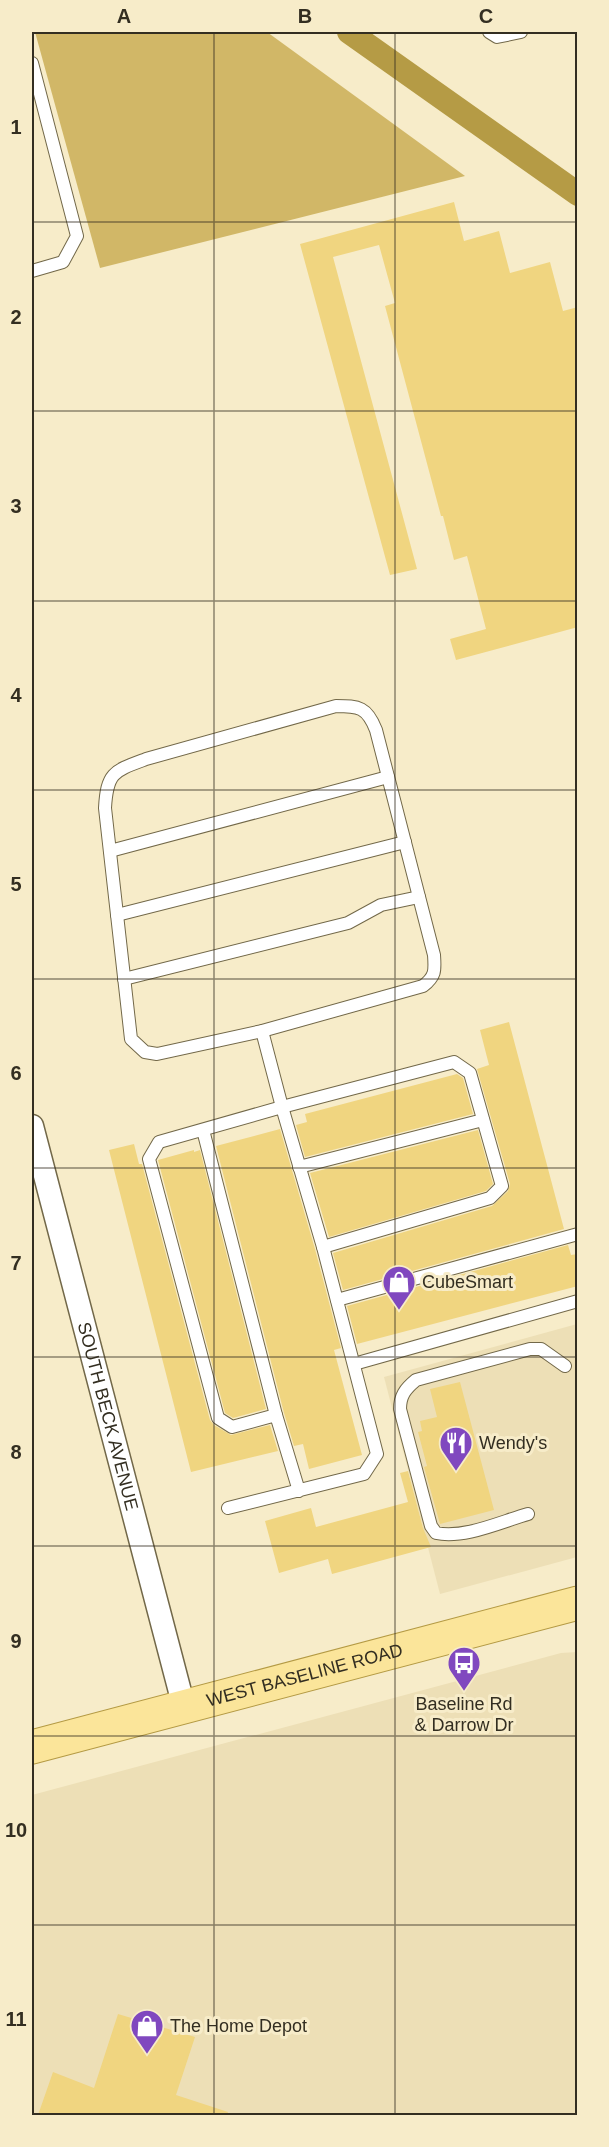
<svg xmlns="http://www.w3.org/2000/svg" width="609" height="2147" font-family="Helvetica,sans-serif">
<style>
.built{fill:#eddfb6}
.green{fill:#d1b767}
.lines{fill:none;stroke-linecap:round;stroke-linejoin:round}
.canal{stroke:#b59b45;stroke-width:24}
.building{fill:#f0d580}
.service-casing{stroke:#726849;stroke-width:14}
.minor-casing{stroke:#726849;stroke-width:25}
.primary-casing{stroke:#b49a44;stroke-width:35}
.service{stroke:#fff;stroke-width:12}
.minor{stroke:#fff;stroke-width:22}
.primary{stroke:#fbe59a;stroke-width:33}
.grid{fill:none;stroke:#332e21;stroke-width:1.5;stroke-opacity:0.55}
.labels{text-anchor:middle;stroke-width:6;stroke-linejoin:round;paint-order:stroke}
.poi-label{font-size:18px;fill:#332e21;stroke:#f7ecc9;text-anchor:start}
.street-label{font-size:18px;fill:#332e21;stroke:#f7ecc9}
.neatline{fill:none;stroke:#332e21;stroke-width:2}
.grid-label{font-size:20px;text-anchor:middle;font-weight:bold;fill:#332e21}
</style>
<rect width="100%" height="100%" fill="#f7ecc9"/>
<g class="built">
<path d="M577 1324V1557L440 1594 384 1377Z"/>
<path d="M577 1652V2115L32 2116V1795L561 1653Z"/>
</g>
<path class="green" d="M35 32H267L465 176 100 268Z"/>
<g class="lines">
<path class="canal" d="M349 32 578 194"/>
</g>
<g class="building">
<path d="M454 202 464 241 499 231 510 273 550 262 563 311 578 307V627L456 660 450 639 486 629 467 556 454 560 443 516H441L385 306 395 303 379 245 333 257 417 569 390 575 300 244Z"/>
<path d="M509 1022 564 1229 343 1290 333 1253 492 1206 508 1191 510 1184 477 1069 489 1065 480 1030Z"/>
<path d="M457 1074 463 1078 473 1114 305 1157 296 1125 307 1122 305 1114Z"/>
<path d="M280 1129 315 1249 341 1348 334 1350 362 1455 309 1469 303 1444 294 1446 284 1413 216 1146Z"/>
<path d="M478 1130 493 1184 486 1191 329 1237 310 1173Z"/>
<path d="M134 1144 139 1164H142L210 1420 214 1425 231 1435 270 1425 278 1451 191 1472 109 1150Z"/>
<path d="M194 1150V1152L200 1150 266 1409 233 1418 225 1413 158 1160Z"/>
<path d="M568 1245 571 1255 578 1254V1286L357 1344 347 1306Z"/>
<path d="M460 1382 494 1510 440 1524 424 1467 427 1466 418 1432 422 1431 420 1421 437 1417 430 1389Z"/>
<path d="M408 1471 423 1528 431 1547 332 1574 328 1559 279 1573 265 1521 311 1508 316 1527 408 1502 400 1473Z"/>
<path d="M118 2014 195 2037 176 2095 228 2112 227 2115H38L53 2072 94 2088Z"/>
</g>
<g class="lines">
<g class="service-casing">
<g id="service">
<path d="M489 32 497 37 521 32"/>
<path d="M32 63 77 236 63 262 32 271"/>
<path d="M336 706C359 706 367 707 376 730L434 955C435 970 436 976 423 986L262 1031 157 1054 145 1052 131 1039 105 808C107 772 114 771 146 759Z"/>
<path d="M110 851 388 777"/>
<path d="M117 915 405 842"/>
<path d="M124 979 348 923 381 905 419 897"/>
<path d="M262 1031 282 1107 454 1062 470 1073 502 1186 490 1198 323 1247"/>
<path d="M203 1130 276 1415"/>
<path d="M299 1167 483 1120"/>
<path d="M337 1300 578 1234"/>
<path d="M354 1364 578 1301"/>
<path d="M228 1508 364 1474 377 1454 323 1247 282 1107 159 1142 149 1159 218 1418 232 1427 276 1415 299 1491"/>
<path d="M528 1514C500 1522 464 1539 436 1533L431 1526 400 1409C400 1396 405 1389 416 1380L530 1349H541L565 1366"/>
</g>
</g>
<g class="minor-casing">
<g id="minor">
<path id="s1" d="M32 1126 184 1707"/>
</g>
</g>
<g class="primary-casing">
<g id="primary">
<path id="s2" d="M32 1747 578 1603"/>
</g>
</g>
<use href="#service" class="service"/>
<use href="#minor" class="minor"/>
<use href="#primary" class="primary"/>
</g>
<path class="grid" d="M214 32V2116M395 32V2116M32 222H578M32 411H578M32 601H578M32 790H578M32 979H578M32 1168H578M32 1357H578M32 1546H578M32 1736H578M32 1925H578"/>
<defs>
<g id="shop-pin" transform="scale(1.725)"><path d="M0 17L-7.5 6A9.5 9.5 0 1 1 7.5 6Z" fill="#8048bf" stroke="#f7ecc9"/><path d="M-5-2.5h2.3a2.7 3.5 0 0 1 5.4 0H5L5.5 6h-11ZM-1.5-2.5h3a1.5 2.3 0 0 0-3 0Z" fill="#fff"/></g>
<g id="restaurant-pin" transform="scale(1.725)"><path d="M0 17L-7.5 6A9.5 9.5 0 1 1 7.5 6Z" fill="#8048bf" stroke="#f7ecc9"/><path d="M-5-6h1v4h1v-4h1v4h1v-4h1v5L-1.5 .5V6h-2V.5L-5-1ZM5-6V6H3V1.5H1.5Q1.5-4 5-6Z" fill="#fff"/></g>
<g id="bus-pin" transform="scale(1.725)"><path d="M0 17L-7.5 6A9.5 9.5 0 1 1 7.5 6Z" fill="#8048bf" stroke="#f7ecc9"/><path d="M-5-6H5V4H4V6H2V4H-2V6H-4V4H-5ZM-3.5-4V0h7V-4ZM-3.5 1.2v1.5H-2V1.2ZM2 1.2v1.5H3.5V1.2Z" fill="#fff"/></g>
</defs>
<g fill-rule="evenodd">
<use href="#shop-pin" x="399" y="1282"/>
<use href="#restaurant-pin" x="456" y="1443"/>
<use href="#bus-pin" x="464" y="1663"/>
<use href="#shop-pin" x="147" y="2026"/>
</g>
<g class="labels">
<g class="poi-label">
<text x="422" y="1288">CubeSmart</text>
<text x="479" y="1449">Wendy's</text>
<text x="464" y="1710" text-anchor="middle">Baseline Rd<tspan x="464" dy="21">&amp; Darrow Dr</tspan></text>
<text x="170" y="2032">The Home Depot</text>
</g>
<g class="street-label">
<text dy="6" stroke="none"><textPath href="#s1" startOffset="300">SOUTH BECK AVENUE</textPath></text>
<text dy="6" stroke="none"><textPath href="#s2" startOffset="282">WEST BASELINE ROAD</textPath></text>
</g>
</g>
<rect width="609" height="2147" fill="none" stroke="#f7ecc9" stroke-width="66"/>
<rect x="33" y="33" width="543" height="2081" class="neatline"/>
<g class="grid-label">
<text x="124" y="23">A</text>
<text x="305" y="23">B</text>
<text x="486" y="23">C</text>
<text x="16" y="134">1</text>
<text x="16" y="324">2</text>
<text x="16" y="513">3</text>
<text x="16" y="702">4</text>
<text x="16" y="891">5</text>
<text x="16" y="1080">6</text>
<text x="16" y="1270">7</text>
<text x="16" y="1459">8</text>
<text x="16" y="1648">9</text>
<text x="16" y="1837">10</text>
<text x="16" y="2026">11</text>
</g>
</svg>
